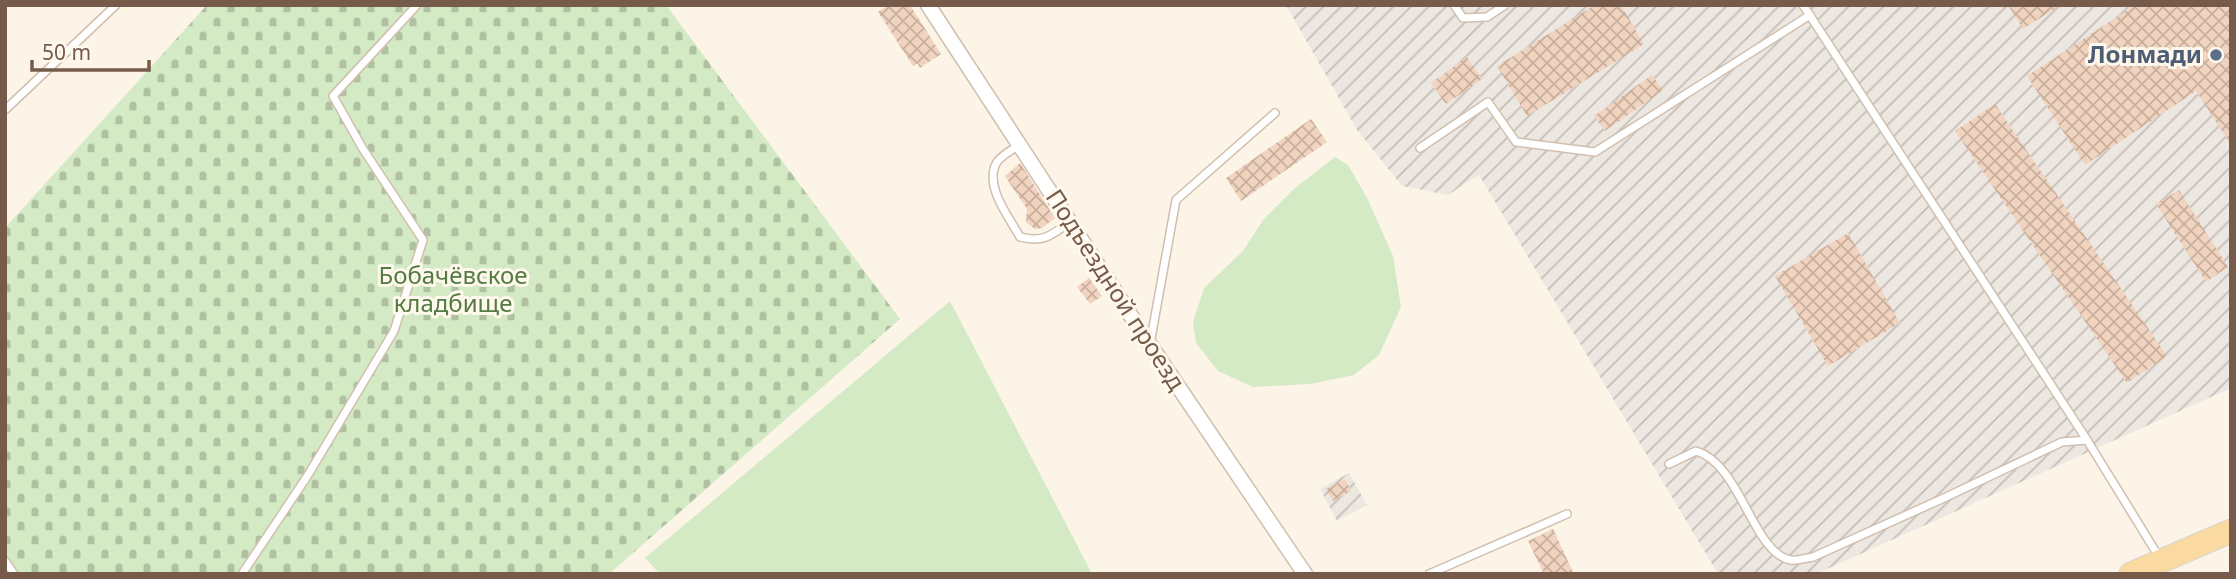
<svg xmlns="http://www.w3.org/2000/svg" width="2236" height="579" font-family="'Noto Sans',sans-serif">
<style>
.industrial{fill:url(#industrial-furrows)}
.green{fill:#d3eac5}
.cemetery{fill:url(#cemetery-stones)}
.building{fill:url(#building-cross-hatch)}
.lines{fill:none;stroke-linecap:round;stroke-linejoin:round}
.lane-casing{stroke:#d0bfaf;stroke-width:10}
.street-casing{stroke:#d0bfaf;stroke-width:17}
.primary-casing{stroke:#dbd4d0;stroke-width:25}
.lane{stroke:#fff;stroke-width:7}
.street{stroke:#fff;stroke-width:14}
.primary{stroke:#fadaa1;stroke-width:23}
.service-dot{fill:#5c6f8a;stroke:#fff8ed;stroke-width:2.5}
.labels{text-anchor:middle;stroke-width:6;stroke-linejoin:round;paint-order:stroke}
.service-label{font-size:24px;font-weight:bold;fill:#4e5e75;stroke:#fff8ed;text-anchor:end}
.park-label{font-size:24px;fill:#537b43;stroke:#fff8ed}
.street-label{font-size:24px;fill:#765b4b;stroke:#fff8ed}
</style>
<defs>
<pattern id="industrial-furrows" width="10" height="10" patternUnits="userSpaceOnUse" patternTransform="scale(1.75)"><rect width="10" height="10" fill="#ede7e1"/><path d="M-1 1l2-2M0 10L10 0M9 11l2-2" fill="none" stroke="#c5beb8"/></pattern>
<pattern id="cemetery-stones" width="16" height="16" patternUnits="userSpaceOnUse" patternTransform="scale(1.75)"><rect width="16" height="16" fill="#d3eac5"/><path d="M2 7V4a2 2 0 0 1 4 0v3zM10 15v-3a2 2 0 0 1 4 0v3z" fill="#b0c1a2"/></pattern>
<pattern id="building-cross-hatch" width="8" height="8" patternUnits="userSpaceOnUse" patternTransform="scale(1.75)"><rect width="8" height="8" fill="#f1d4bf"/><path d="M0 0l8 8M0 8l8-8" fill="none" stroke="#c8af9d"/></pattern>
</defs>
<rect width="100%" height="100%" fill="#fcf4e7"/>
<g class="industrial">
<path d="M1286 5H2231V388L1816 574H1718L1479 175 1448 195 1402 186 1357 130Z"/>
<path d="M1349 473 1367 505 1337 521 1320 489Z"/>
</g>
<g class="green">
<path d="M1335 157 1348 165 1367 198 1393 256 1401 307 1379 355 1354 375 1310 384 1253 387 1218 371 1196 343 1193 322 1204 288 1243 251 1263 220 1294 189Z"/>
<path d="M950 301 1092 574H660L645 558Z"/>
</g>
<path class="cemetery" d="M207 5H666L900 319 609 574H5V228Z"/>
<g class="building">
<path d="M889 5H910L941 54 920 68 917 63 913 66 878 12Z"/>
<path d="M1595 5H1621L1644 44 1527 116 1497 66Z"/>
<path d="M2008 5H2060L2023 29Z"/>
<path d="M2135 5H2231V145L2196 91 2085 165 2027 76Z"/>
<path d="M1467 57 1482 79 1446 104 1431 83Z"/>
<path d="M1652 75 1663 90 1605 131 1594 116Z"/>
<path d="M1995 104 2167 356 2127 383 1955 131Z"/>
<path d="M1311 119 1327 142 1241 201 1226 178Z"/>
<path d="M1020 163 1055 218 1042 228 1035 229 1026 222 1027 209 1005 176Z"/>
<path d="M2179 190 2228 267 2206 282 2156 204Z"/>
<path d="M1848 233 1900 323 1828 366 1775 276Z"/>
<path d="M1089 278 1102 296 1090 304 1077 287Z"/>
<path d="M1345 479 1351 491 1333 501 1326 489Z"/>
<path d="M1553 529 1574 574H1544L1528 541Z"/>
</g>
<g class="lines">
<g class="lane-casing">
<g id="lane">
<path d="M1454 5 1463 18 1487 17 1505 5"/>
<path d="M1803 5 2087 440"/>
<path d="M5 110 116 5"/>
<path d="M1019 145C1012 150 1002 155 997 162 983 185 1009 217 1020 237 1044 243 1052 235 1071 221"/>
<path d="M1420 148 1488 102 1516 142 1595 152 1810 15"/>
<path d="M1150 344 1176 200 1275 113"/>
<path d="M1669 464 1696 451C1741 464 1753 554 1791 560 1797 561 1806 558 1813 557L1944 498 2062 442 2087 440 2159 557"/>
<path d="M5 561 14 574"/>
<path d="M242 574 308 475 394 331 423 240 363 149 333 96 417 5"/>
<path d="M1429 574 1567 514"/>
</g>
</g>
<g class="street-casing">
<path id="street" d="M928 5 1150 345 1305 574"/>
</g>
<g class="primary-casing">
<path id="primary" d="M2131 574 2231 531"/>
</g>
<use href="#lane" class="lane"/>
<use href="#street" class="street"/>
<use href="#primary" class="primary"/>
</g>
<circle class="service-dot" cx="2216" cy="55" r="7"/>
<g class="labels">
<g class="service-label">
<text x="2202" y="63">Лонмади</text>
</g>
<g class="park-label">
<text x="453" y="284">Бобачёвское<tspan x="453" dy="28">кладбище</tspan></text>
</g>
<g class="street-label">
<text transform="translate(1115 290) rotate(57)" y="8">Подъездной проезд</text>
</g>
</g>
<rect width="2236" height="579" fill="none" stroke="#765b4b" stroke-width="14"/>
<path d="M32 60v10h117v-10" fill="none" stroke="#765b4b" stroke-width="3.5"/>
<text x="42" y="60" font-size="21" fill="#765b4b" stroke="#fff8ed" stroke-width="5" paint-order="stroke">50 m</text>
</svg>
